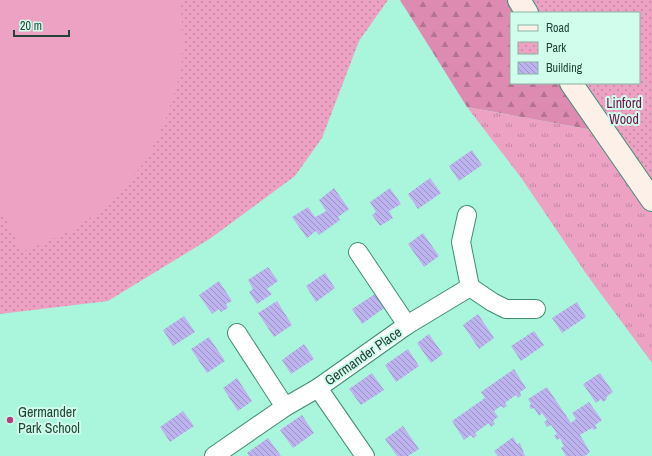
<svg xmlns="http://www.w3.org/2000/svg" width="652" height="456" font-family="'Archivo Narrow',sans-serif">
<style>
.grass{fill:url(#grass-tufts)}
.forest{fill:url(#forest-firs)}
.park{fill:url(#park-dots)}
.pitch{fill:#eda2c4}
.building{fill:url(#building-back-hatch)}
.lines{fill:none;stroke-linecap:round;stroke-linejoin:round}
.street-casing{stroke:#408c75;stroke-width:20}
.secondary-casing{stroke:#408c75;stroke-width:24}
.street{stroke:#fff;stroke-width:18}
.secondary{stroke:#fcf0e9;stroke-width:22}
.poi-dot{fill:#bc3980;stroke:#d0fdec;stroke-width:1.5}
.labels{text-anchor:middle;stroke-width:4;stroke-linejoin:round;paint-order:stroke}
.park-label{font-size:14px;fill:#710f49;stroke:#d0fdec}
.street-label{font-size:14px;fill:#244339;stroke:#d0fdec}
.poi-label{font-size:14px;fill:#244339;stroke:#d0fdec;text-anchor:start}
</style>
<defs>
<pattern id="grass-tufts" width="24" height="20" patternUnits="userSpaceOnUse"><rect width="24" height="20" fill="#eda2c4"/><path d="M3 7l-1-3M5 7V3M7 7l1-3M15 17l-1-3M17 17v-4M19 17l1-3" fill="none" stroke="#c086a0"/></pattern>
<pattern id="forest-firs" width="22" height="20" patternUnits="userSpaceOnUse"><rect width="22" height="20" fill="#dd8bb1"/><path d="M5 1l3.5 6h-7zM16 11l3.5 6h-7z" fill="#b37391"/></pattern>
<pattern id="park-dots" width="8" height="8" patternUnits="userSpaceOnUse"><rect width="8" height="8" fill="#eda2c4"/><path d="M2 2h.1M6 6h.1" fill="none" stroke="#c086a0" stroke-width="1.8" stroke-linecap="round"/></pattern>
<pattern id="building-back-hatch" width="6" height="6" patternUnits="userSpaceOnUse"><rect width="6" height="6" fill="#bcb3ef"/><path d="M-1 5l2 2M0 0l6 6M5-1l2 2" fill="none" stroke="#9993c3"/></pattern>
</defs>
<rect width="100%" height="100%" fill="#aaf6dc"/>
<path class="grass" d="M652 73V363L587 275 522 179 467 107 603 132 590 83H639Z"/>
<path class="forest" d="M400 0H517L525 13H511V83H570L604 132 467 107Z"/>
<g class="park">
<path d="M0 0H388L359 41 322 138 295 176 211 238 108 301 0 314Z"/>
<path d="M519 0H652V200L571 83H639V13H527Z"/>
</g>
<path class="pitch" d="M0 0H181L183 45 181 74 165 121 147 160 106 207 69 232 22 252 0 208Z"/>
<g class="building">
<path d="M472 150 482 165 459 181 449 166Z"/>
<path d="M430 178 441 193 418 209 408 194Z"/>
<path d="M334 188 349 209 338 217 340 220 319 235 316 231 307 238 292 217 308 207 315 217 321 214 326 211 319 200Z"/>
<path d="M390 188 401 204 389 211 393 218 380 226 372 215 376 212 370 202Z"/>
<path d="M423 233 439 256 424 267 408 244Z"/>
<path d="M268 267 278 281 267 289 272 294 257 304 249 292 253 289 248 280Z"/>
<path d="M325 273 335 288 316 302 306 286Z"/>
<path d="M219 281 232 301 226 304 228 308 221 312 219 309 212 314 199 295Z"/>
<path d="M375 294 384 308 362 324 352 309Z"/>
<path d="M277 301 292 325 274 337 258 313Z"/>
<path d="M577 302 586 317 562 333 552 318Z"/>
<path d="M478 314 494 338 479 349 463 325Z"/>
<path d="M184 316 195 332 173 346 163 330Z"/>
<path d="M534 331 544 345 521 361 511 346Z"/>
<path d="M429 334 443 354 431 363 417 343Z"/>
<path d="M209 337 225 361 207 373 191 349Z"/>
<path d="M304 344 314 359 291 374 282 360Z"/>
<path d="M408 349 419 366 396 382 385 365Z"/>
<path d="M514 369 526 388 520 392 521 396 518 398 516 395 505 403 507 406 504 408 501 406 494 411 498 417 493 421 495 424 491 427 489 423 475 433 477 436 473 438 471 435 464 440 452 421 485 398 481 392Z"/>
<path d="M372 373 384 390 361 405 349 389Z"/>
<path d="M600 373 613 392 606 397 607 399 603 402 601 399 596 403 583 384Z"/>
<path d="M237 378 252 401 238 411 223 388Z"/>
<path d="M547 387 571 423 576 419 572 413 589 402 602 420 595 425 597 428 594 430 592 428 580 435 590 452 585 456H566L561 448 564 446 560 438 557 440 554 436 557 434 554 429 551 425 547 427 544 422 547 420 542 413 539 416 534 408 531 409 529 406 531 404 528 399Z"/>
<path d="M183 411 194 426 170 442 160 427Z"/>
<path d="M302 415 314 433 293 448 280 430Z"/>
<path d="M403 426 419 449 408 456H397L385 439Z"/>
<path d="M513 437 517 444 520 443 525 456H498L494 451Z"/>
<path d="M268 438 281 456H249L247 453Z"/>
</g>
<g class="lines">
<g class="street-casing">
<g id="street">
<path d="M467 215 461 242 470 287 492 302 506 309H536"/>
<path d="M358 252 407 325"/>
<path d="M237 333 285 407"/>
<path d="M318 388 365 456"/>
<path d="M214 456 285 407 318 388 407 325 470 287"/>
</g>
</g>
<g class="secondary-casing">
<g id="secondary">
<path d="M519 0 527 13"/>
<path d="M571 83 652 200"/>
</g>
</g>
<use href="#street" class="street"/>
<use href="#secondary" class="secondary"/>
</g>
<circle class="poi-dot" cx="10" cy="420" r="4"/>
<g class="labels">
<g class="park-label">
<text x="624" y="108">Linford<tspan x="624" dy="16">Wood</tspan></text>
</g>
<g class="street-label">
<text transform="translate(363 356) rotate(-35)" y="5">Germander Place</text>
</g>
<g class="poi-label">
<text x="18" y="417">Germander<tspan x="18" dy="16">Park School</tspan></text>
</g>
</g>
<rect x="510" y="12" width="130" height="72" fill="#d0fdec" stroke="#8bb3a4"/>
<rect x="518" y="25" width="20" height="6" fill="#fcf0e9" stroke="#8bb3a4"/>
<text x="546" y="32" font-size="12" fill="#244339">Road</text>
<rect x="518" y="42" width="20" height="12" fill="url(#park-dots)" stroke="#8bb3a4"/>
<text x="546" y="52" font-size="12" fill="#244339">Park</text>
<rect x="518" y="62" width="20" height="12" fill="url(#building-back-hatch)" stroke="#8bb3a4"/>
<text x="546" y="72" font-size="12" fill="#244339">Building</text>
<path d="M14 30v6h55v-6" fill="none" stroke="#244339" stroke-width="2"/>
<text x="20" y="30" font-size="12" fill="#244339" stroke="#d0fdec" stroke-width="3" paint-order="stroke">20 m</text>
</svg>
